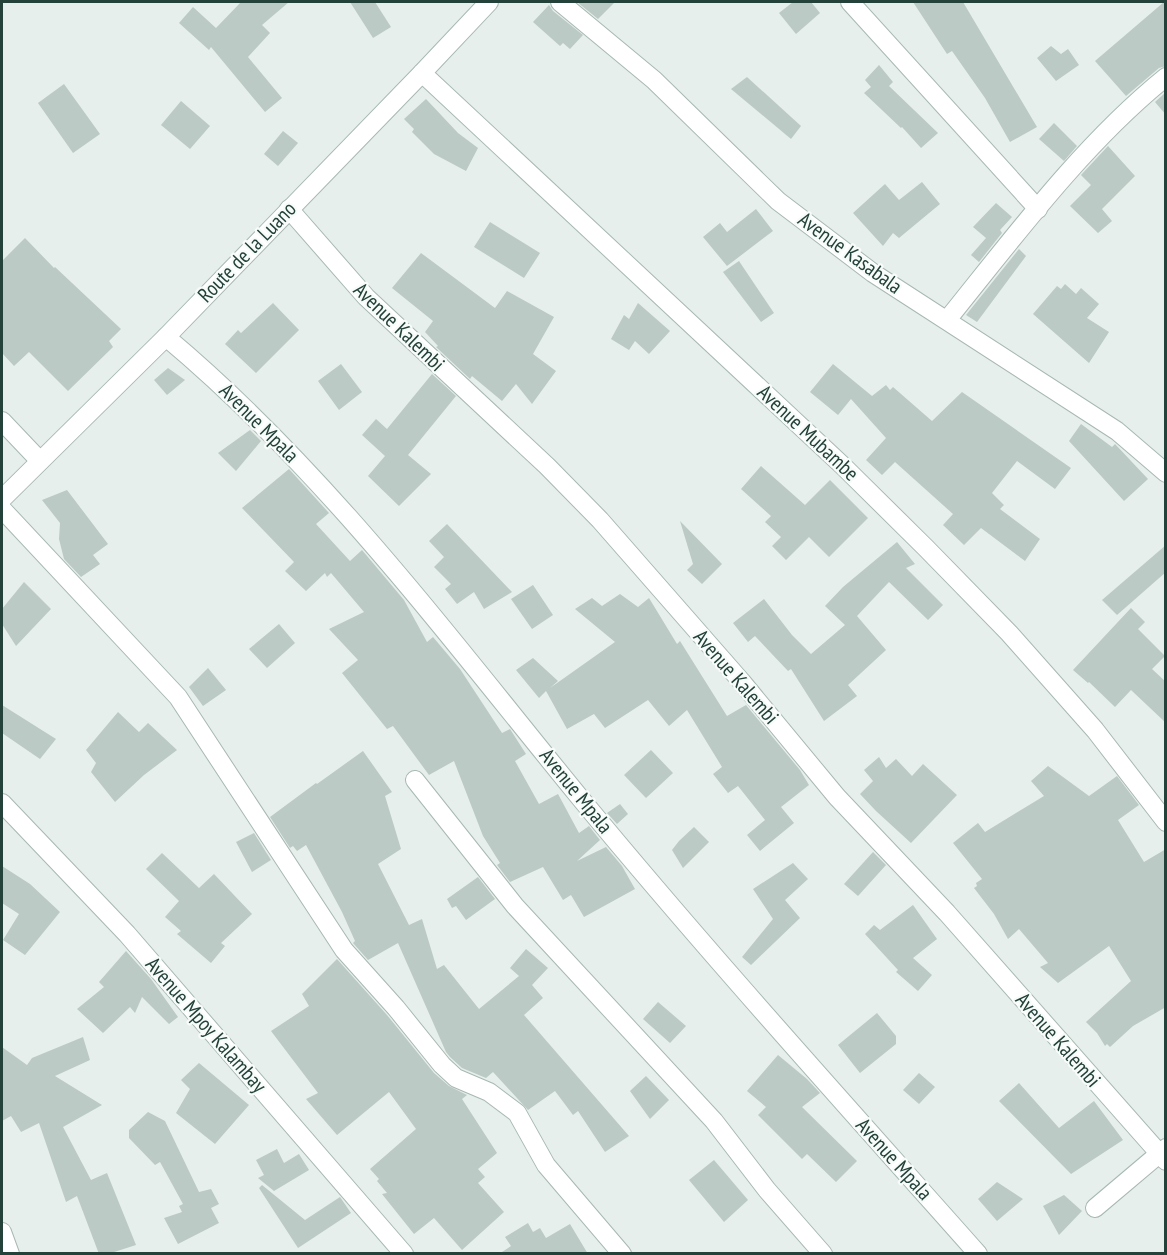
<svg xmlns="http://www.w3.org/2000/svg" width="1167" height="1255" font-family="'PT Sans Narrow',sans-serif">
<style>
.building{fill:#bbcac4}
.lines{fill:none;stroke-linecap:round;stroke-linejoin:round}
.minor-casing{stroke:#a8b8b2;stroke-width:20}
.minor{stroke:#fff;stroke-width:18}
.labels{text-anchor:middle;stroke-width:4.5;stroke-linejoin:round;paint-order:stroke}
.street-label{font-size:21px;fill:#24423a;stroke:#f7fbf9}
</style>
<rect width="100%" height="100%" fill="#e6efeb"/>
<g class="building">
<path d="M241 2H289L262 25 270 33 248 57 282 98 265 112 211 47 209 50 179 23 193 7 216 28Z"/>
<path d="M350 2H375L391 27 373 38Z"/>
<path d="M577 2H615L598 19Z"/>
<path d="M793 2H811L820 13 796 34 779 13Z"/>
<path d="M913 2H963L1037 127 1010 142 985 98 952 51 947 54Z"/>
<path d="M1164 2H1166V66L1159 68 1126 96 1095 61Z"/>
<path d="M549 5 553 11 583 35 570 49 563 43 560 46 533 22Z"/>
<path d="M1051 46 1061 54 1068 49 1079 65 1056 81 1037 58Z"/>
<path d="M879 65 893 82 889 86 938 133 921 148 902 127 901 128 864 93 871 87 865 80Z"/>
<path d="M747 77 801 126 791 139 731 89Z"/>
<path d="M64 84 100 134 73 153 38 103Z"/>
<path d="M1166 92V115L1155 102Z"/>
<path d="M426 99 458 133 478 148 466 171 434 154 412 132 414 129 404 119Z"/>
<path d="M181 101 210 126 190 149 161 125Z"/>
<path d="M1054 123 1077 146 1064 161 1039 139Z"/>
<path d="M283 131 298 143 278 166 264 154Z"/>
<path d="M1108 146 1135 176 1102 209 1112 221 1098 233 1070 206 1091 185 1081 175Z"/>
<path d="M922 182 940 204 899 238 893 233 883 246 853 213 885 184 899 200Z"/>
<path d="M996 203 1012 217 1000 230 1002 233 979 262 971 255 986 238 973 227Z"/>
<path d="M756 209 773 231 727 266 703 237 720 223 727 232Z"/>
<path d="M490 222 540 253 524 278 474 247Z"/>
<path d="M25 238 54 268 55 267 121 329 109 341 113 347 68 391 29 352 14 366 2 353V261Z"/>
<path d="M1019 249 1026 256 977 322 966 315Z"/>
<path d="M421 253 495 308 507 291 554 317 533 354 556 371 532 404 516 384 502 401 472 376 470 379 436 347 438 346 425 332 433 321 392 288Z"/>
<path d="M739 261 774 313 761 322 723 272Z"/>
<path d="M1065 284 1076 294 1081 288 1099 304 1087 318 1109 332 1089 363 1033 314 1057 286 1061 289Z"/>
<path d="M273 303 299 330 256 373 225 344 238 330 241 333Z"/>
<path d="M638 303 670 331 649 354 635 341 629 350 611 339 624 315 629 319Z"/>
<path d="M341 364 362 392 339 410 318 381Z"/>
<path d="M833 364 872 396 886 385 890 390 893 387 932 421 962 392 1071 468 1055 489 1017 461 992 493 1004 505 1000 509 1040 539 1025 561 981 528 964 545 943 525 953 514 895 462 882 475 866 460 886 438 851 399 838 415 810 392Z"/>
<path d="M168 368 185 380 167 395 154 380Z"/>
<path d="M432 374 456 396 408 455 431 474 399 506 368 476 385 456 362 435 376 419 387 429Z"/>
<path d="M1081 424 1112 447 1115 444 1148 479 1124 501 1069 441Z"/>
<path d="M250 430 261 441 236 471 218 453Z"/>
<path d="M761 466 805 505 830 480 868 518 829 557 809 537 786 560 772 546 781 537 765 522 771 516 741 489Z"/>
<path d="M289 469 329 513 316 524 350 561 362 550 404 600 427 642 433 637 460 669 502 733 510 729 526 754 515 761 539 804 558 794 579 833 589 826 600 840 577 861 606 847 622 866 635 889 584 917 571 895 563 900 543 867 510 882 497 865 500 863 483 836 454 761 429 775 393 726 387 729 342 673 358 660 329 629 364 612 331 573 327 577 325 573 306 591 285 571 294 562 242 508Z"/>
<path d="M67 490 108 544 93 555 100 564 81 577 64 559 59 539 60 523 42 500Z"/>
<path d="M680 521 722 564 702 584 687 570 693 564Z"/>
<path d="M447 524 512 592 484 609 474 592 457 604 445 589 451 584 434 567 444 557 429 541Z"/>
<path d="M897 542 915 564 906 568 943 605 928 620 889 582 857 616 886 650 848 685 857 696 824 721 791 669 788 671 755 636 748 642 733 623 764 599 792 635 811 654 845 625 825 606 843 587Z"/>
<path d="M1166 545V572L1117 615 1102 600Z"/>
<path d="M24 582 51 609 16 646 2 624V609Z"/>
<path d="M533 585 553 615 532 629 511 599Z"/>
<path d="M620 594 638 607 649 598 677 644 680 641 727 716 746 705 800 770 809 785 781 807 794 823 760 851 747 835 765 820 738 786 728 793 713 774 722 767 687 710 669 726 648 700 605 728 594 714 567 729 546 691 539 698 516 670 533 658 558 681 550 688 615 642 575 609 592 598 602 606Z"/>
<path d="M1131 608 1145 622 1138 629 1165 656 1152 669 1166 682V723L1131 690 1115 707 1089 682 1088 683 1073 670Z"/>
<path d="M279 624 295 643 267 668 249 649Z"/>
<path d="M208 668 226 690 203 706 189 687Z"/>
<path d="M2 705 56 739 40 759 2 733Z"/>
<path d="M118 712 139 732 148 723 177 750 144 775 115 802 91 772 96 763 86 750Z"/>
<path d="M651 750 673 773 646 798 624 775Z"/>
<path d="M363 751 392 792 385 796 401 849 378 864 409 925 422 919 437 969 444 965 479 1009 519 976 510 968 526 949 548 968 532 985 543 998 524 1015 629 1136 605 1152 578 1111 573 1115 555 1091 528 1110 493 1072 486 1078 462 1068 450 1057 446 1052 398 943 368 960 353 943 355 941 342 912 306 845 297 851 293 846 290 848 270 817 316 783 317 784Z"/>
<path d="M879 757 886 768 896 759 912 776 923 764 957 795 911 843 876 811 860 794 873 781 864 770Z"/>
<path d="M1048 766 1089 796 1117 776 1139 805 1118 820 1144 862 1166 849V1007L1133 1026 1110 1047 1107 1044 1105 1046 1097 1033 1086 1022 1131 981 1109 946 1058 983 1040 967 1048 963 1019 929 1008 939 994 914 974 888 977 886 976 883 982 879 953 843 978 823 985 832 1044 796 1031 781Z"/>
<path d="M620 804 628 814 617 824 607 813Z"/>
<path d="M694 827 709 842 683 868 672 850 679 841Z"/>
<path d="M254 833 271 860 252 872 236 842Z"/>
<path d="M873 852 886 865 858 896 844 884Z"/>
<path d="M162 853 199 888 214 874 252 914 221 943 225 946 211 963 177 934 181 931 165 917 179 901 146 869Z"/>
<path d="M793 863 808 879 785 900 800 918 751 965 742 957 773 919 753 889Z"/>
<path d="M2 866 30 884 60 912 25 955 3 940 19 914 2 903Z"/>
<path d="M478 877 495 899 466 920 456 906 452 908 447 899Z"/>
<path d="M913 905 937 939 913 958 932 975 918 991 896 972 898 970 865 934 874 925 880 930Z"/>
<path d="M126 951 151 979 178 1017 169 1024 142 997 135 1013 130 1007 103 1033 77 1009 104 987 99 982Z"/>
<path d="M337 959 387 1015 434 1073 449 1086 467 1095 462 1099 497 1153 478 1169 485 1177 478 1183 504 1212 462 1250 434 1218 414 1234 382 1194 387 1193 377 1181 379 1179 370 1169 416 1129 389 1092 337 1135 306 1099 318 1093 271 1031 309 1006 302 994Z"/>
<path d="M658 1002 686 1026 670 1043 643 1019Z"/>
<path d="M877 1013 896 1036V1044L860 1073 838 1045Z"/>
<path d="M83 1037 90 1060 55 1076 102 1105 63 1127 91 1180 107 1173 136 1245 108 1254H99L77 1196 66 1202 39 1123 21 1132 11 1116 2 1121V1047L27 1065 32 1058Z"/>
<path d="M778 1055 807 1079 820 1093 802 1107 857 1161 836 1182 807 1154 802 1159 758 1115 766 1107 747 1091Z"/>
<path d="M199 1063 249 1105 215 1144 176 1113 190 1089 181 1080Z"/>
<path d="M919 1073 935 1087 919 1104 903 1090Z"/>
<path d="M646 1076 669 1100 650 1119 630 1091Z"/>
<path d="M1019 1083 1059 1128 1094 1101 1123 1140 1071 1174 999 1101Z"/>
<path d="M148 1112 165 1121 199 1192 211 1189 219 1204 211 1208 219 1223 178 1244 164 1218 182 1212 179 1206 183 1204 160 1162 155 1165 129 1138V1130Z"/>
<path d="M277 1149 284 1163 299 1154 309 1170 274 1191 258 1178 264 1175 256 1160Z"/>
<path d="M714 1160 748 1200 724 1222 689 1180Z"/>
<path d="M997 1182 1023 1199 997 1221 978 1199Z"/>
<path d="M262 1185 305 1220 340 1197 351 1213 298 1248 259 1188Z"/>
<path d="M1064 1195 1082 1211 1059 1235 1043 1206Z"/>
<path d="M528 1223 533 1232 540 1228 546 1238 570 1224 588 1254H499L511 1246 505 1237Z"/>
</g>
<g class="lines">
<g class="minor-casing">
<g id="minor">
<path d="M560 2 654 80 778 201 873 273 1117 431 1166 473"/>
<path d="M850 2 1038 209"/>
<path d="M422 73 842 465 926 548 1009 633 1095 730 1166 822"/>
<path d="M289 209 366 297 547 466 600 520 741 681 837 797 947 913 1166 1161"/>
<path d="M947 320C1014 237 1083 144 1166 77"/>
<path d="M166 337C325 470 450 639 581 799 709 954 844 1103 978 1254"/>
<path d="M2 421 40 461"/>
<path d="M2 499 166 337 422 73 489 2"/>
<path d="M2 509 178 697 344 950 396 1008 442 1065 456 1078 489 1092 517 1113 546 1165 622 1254"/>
<path d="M415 780 515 906 714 1121 767 1190 823 1254"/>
<path d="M2 803 127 934 404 1254"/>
<path d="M1095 1208 1166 1148"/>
<path d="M2 1232 10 1254"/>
</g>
</g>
<use href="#minor" class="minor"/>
</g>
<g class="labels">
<g class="street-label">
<text transform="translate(247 252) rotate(-46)" y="7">Route de la Luano</text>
<text transform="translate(850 253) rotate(36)" y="7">Avenue Kasabala</text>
<text transform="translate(399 327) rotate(44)" y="7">Avenue Kalembi</text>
<text transform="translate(259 423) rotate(45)" y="7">Avenue Mpala</text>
<text transform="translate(808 433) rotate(43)" y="7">Avenue Mubambe</text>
<text transform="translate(736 677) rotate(49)" y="7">Avenue Kalembi</text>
<text transform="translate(576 791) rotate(51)" y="7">Avenue Mpala</text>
<text transform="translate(206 1025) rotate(49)" y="7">Avenue Mpoy Kalambay</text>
<text transform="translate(1058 1040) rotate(49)" y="7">Avenue Kalembi</text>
<text transform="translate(894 1159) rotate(48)" y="7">Avenue Mpala</text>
</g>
</g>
<rect width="1167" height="1255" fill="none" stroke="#24423a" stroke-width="6"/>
</svg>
